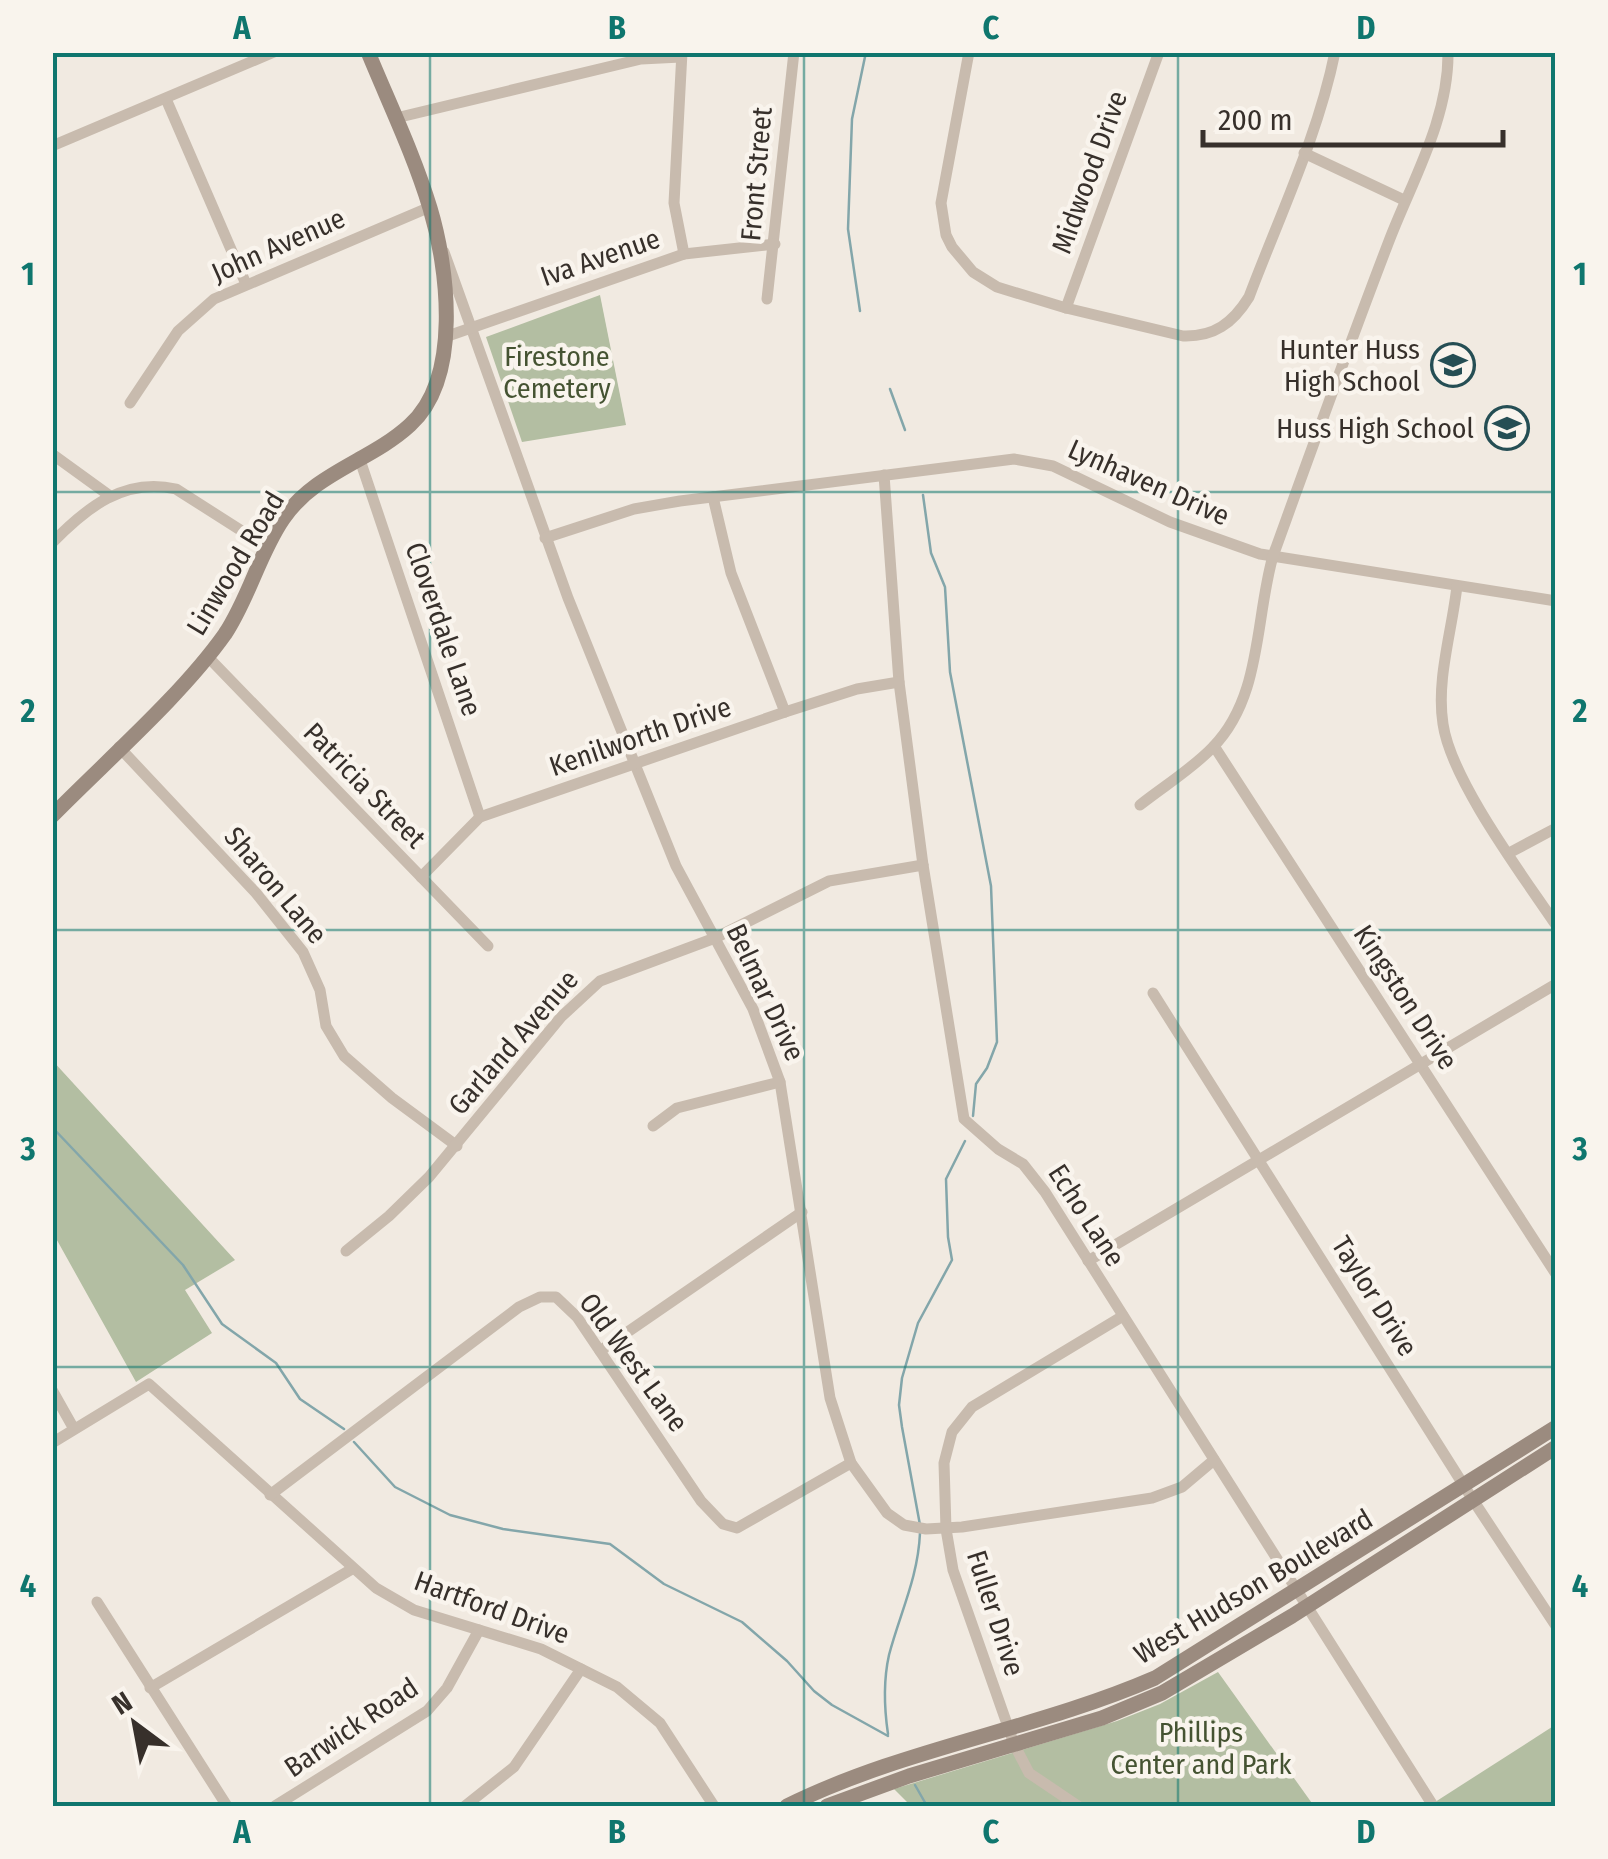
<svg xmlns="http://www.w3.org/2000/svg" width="1608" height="1859" font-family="'Fira Sans Condensed',sans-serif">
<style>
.green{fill:#b3bea2}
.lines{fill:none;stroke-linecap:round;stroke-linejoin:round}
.stream{stroke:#83a6aa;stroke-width:2.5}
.street{stroke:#c8bbae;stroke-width:11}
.secondary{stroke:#9b8b7f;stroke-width:15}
.grid{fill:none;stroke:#0f766e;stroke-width:2.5;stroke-opacity:0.55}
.labels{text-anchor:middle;stroke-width:9;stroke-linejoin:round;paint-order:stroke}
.street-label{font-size:28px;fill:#37302b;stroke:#f9f4ed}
.poi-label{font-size:28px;fill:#37302b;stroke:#f9f4ed;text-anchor:end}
.park-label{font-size:28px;fill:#455332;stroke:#f9f4ed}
.neatline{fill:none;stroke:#0f766e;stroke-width:4}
.grid-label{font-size:32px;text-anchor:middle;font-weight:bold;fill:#0f766e}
</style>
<rect width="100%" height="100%" fill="#f1eae1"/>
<g class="green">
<path d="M600 295 626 425 522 442 486 337Z"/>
<path d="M52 1060 235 1260 185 1290 212 1333 136 1382 53 1233Z"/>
<path d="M1218 1672 1314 1806H911L894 1789 1117 1721 1160 1704Z"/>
<path d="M1555 1725V1806H1429L1432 1804Z"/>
</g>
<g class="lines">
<g class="stream">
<path d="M860 311 848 229 852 119 866 52"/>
<path d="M890 389 905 430"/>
<path d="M923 495 931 553 945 587 950 672 991 886 997 1042 987 1068 976 1084 973 1116"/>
<path d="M52 1127 183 1265 222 1324 276 1363 300 1399 344 1429"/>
<path d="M354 1442 395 1487 450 1515 503 1529 610 1544 664 1584 742 1622 787 1661 814 1691 832 1705 888 1736"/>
<path d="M920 1525 902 1427 899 1405 902 1378 918 1323 952 1260 948 1237 946 1179 965 1141"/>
<path d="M888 1734C884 1707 883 1682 889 1655 900 1613 918 1578 920 1533"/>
<path d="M915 1785 927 1806"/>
</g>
<g class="street">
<path d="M682 52 674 203 684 254"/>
<path d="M969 52 941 203 946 235 952 247 973 272 997 287 1066 308 1183 336C1214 337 1233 323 1249 297 1279 217 1318 136 1335 52"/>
<path d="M166 99 246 284"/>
<path d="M396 118 641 59 681 57"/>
<path d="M52 146 274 52"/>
<path d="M1304 153 1404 200"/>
<path d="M444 252 568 598 676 866 753 1009 780 1082 830 1398 851 1463 887 1513 904 1525 926 1529 962 1527 1152 1498 1182 1487 1214 1460"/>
<path d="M767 299 794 52"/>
<path d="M1066 308 1159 52"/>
<path d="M445 337 684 254 775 244"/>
<path d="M130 403 178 331 214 299 430 207"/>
<path d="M52 454 110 496"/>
<path d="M359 457 480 817"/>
<path d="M884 475 899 682 923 865 964 1119 998 1149 1023 1164 1045 1192 1432 1804"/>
<path d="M713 497 731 573 785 712"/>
<path d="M545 538 634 509 680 501 1014 459 1053 466 1170 522 1260 554 1556 601"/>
<path d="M52 543C86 508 124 477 176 489L267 547"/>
<path d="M1457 586C1452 631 1436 680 1443 724 1451 780 1523 876 1556 925"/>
<path d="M208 657 488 946"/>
<path d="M1214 746 1556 1274"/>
<path d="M119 747 256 893 303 952 320 990 326 1026 344 1056 392 1098 457 1146"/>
<path d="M1140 805C1164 786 1192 769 1213 747 1262 697 1255 619 1273 556 1311 451 1349 345 1389 241 1412 181 1449 118 1448 52"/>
<path d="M1509 853 1556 828"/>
<path d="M421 877 480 817 785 712 857 689 899 682"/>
<path d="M1153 993 1473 1500 1556 1626"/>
<path d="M653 1126 677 1108 780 1082"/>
<path d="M346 1251 389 1216 429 1177 561 1017 600 981 715 938 829 881 923 865"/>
<path d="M1088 1261 1556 984"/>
<path d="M600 1351 802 1212"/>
<path d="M52 1390 74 1429"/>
<path d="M52 1443 149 1384 376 1588 414 1610 541 1649 617 1687 660 1723 714 1806"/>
<path d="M270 1495 519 1307 540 1297H556L577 1317 701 1501 723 1524 737 1528 851 1463"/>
<path d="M97 1602 227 1806"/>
<path d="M150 1688 352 1569"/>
<path d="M275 1806 427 1711 447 1688 479 1630"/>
<path d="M465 1806 514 1767 581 1669"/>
<path d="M1078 1806 1029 1773 1014 1744 953 1570 946 1529 944 1463 952 1432 972 1407 1123 1316"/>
</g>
<g class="secondary">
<path d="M52 816C107 760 181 696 225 634 249 598 259 554 283 519 315 472 371 461 410 425 462 378 448 268 430 208 414 155 389 103 368 52"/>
<path d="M787 1806C904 1748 1035 1730 1155 1678L1556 1427"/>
<path d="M827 1806 909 1776 1102 1718 1162 1693 1292 1616 1556 1447"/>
</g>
</g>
<path class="grid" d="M430 52V1806M804 52V1806M1178 52V1806M52 492H1556M52 930H1556M52 1367H1556"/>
<defs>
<g id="school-ring" transform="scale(2.25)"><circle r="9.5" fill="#f9f4ed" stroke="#254e54" stroke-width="1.5"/><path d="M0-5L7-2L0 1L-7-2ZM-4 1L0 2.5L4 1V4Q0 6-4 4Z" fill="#254e54"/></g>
</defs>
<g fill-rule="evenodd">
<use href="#school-ring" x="1453" y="365"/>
<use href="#school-ring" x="1507" y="428"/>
</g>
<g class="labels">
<g class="street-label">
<text transform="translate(1089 172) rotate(-70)" y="10">Midwood Drive</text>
<text transform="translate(756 174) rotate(-85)" y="10">Front Street</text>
<text transform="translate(278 245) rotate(-24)" y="10">John Avenue</text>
<text transform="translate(600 257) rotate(-19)" y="10">Iva Avenue</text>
<text transform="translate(1149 482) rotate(24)" y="10">Lynhaven Drive</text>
<text transform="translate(235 563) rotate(-59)" y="10">Linwood Road</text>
<text transform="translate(444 629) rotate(71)" y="10">Cloverdale Lane</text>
<text transform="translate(640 736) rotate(-19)" y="10">Kenilworth Drive</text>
<text transform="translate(365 785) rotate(46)" y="10">Patricia Street</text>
<text transform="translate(276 885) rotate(50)" y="10">Sharon Lane</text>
<text transform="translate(766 992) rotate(65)" y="10">Belmar Drive</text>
<text transform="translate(1406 997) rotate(57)" y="10">Kingston Drive</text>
<text transform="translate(513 1042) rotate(-49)" y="10">Garland Avenue</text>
<text transform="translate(1087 1215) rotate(57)" y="10">Echo Lane</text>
<text transform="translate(1375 1296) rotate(58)" y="10">Taylor Drive</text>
<text transform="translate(634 1362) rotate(54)" y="10">Old West Lane</text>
<text transform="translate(1253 1586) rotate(-31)" y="10">West Hudson Boulevard</text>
<text transform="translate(492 1607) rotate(20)" y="10">Hartford Drive</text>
<text transform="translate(996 1613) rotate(72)" y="10">Fuller Drive</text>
<text transform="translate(351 1727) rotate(-34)" y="10">Barwick Road</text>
</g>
<g class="poi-label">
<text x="1420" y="359">Hunter Huss<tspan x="1420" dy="32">High School</tspan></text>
<text x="1474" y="438">Huss High School</text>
</g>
<g class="park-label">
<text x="557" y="366">Firestone<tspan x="557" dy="32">Cemetery</tspan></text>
<text x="1201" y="1742">Phillips<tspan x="1201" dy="32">Center and Park</tspan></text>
</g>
</g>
<rect width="1608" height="1859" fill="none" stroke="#f9f4ed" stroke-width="110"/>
<g transform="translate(135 1724) rotate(328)" stroke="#f9f4ed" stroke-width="8" paint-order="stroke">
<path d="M0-8L18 38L0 25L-18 38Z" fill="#37302b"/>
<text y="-15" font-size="28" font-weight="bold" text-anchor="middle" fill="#37302b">N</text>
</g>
<path d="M1203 130v15h300v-15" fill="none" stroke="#37302b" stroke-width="5"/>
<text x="1218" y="130" font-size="30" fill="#37302b" stroke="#f9f4ed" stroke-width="8" paint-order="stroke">200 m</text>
<rect x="55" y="55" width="1498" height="1749" class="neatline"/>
<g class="grid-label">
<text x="242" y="39">A</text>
<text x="617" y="39">B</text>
<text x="991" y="39">C</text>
<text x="1366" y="39">D</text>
<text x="28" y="285">1</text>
<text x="1580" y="285">1</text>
<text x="28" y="722">2</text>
<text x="1580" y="722">2</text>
<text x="28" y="1160">3</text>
<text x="1580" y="1160">3</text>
<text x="28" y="1597">4</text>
<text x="1580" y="1597">4</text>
<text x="242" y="1843">A</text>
<text x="617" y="1843">B</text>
<text x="991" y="1843">C</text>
<text x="1366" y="1843">D</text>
</g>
</svg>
